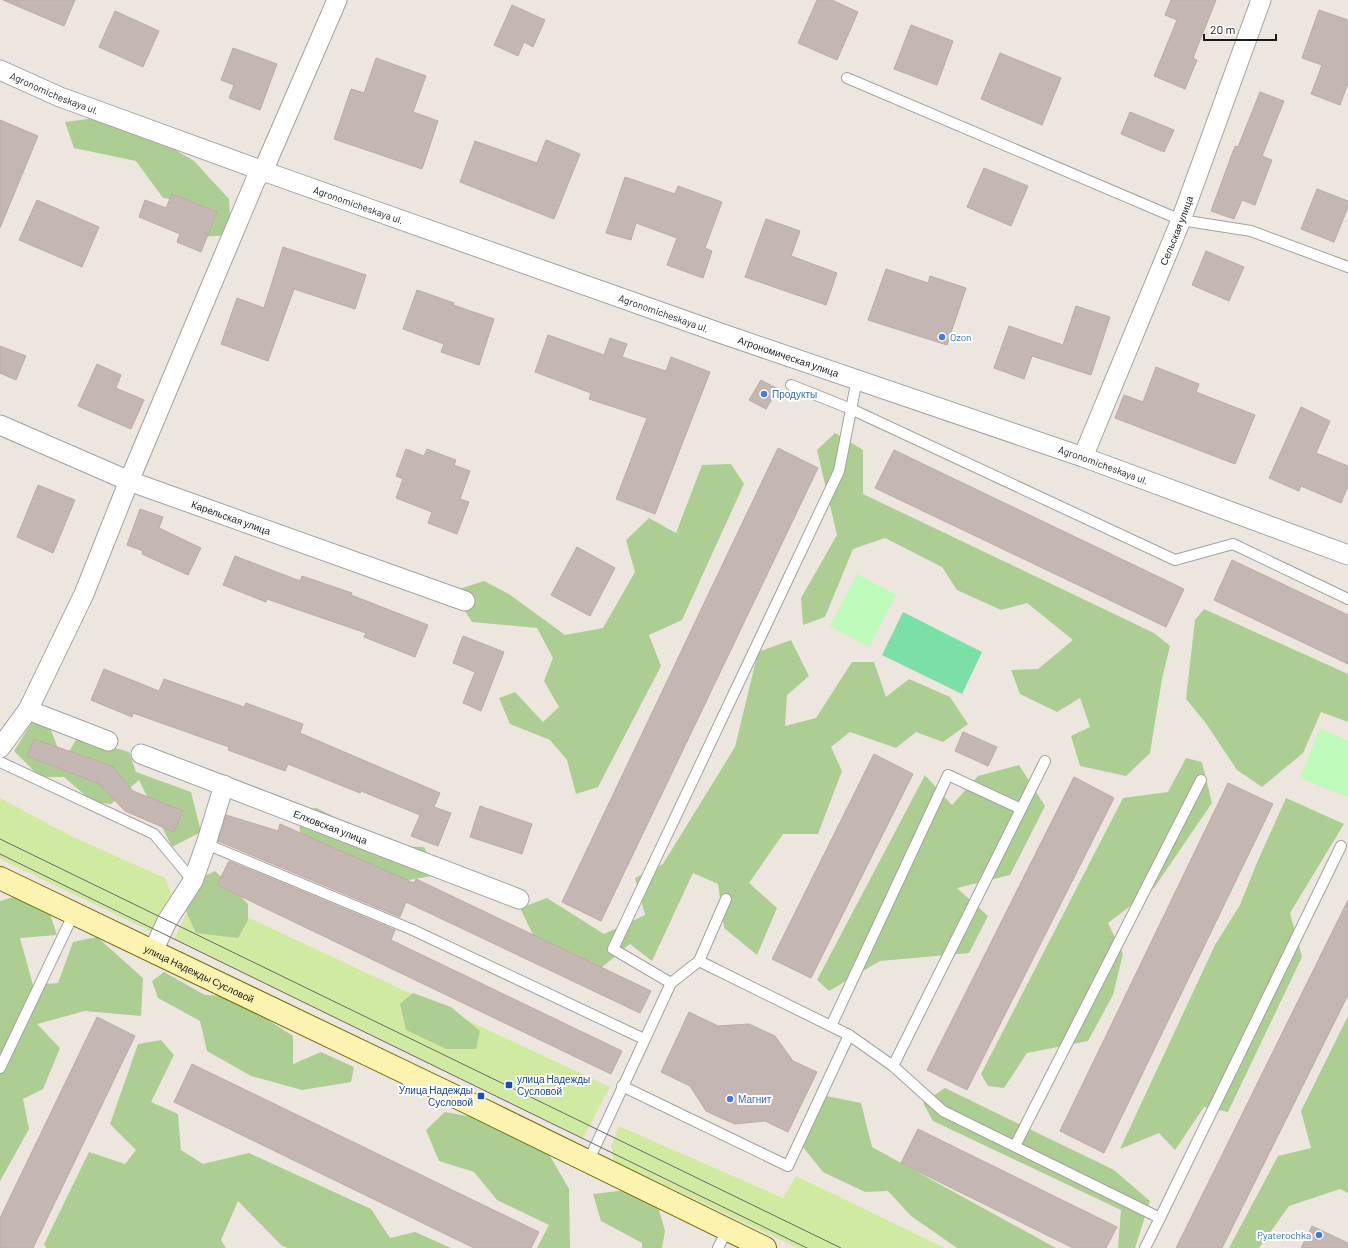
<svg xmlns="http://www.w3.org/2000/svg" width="1348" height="1248" font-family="Barlow,sans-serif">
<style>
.grass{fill:#d1eaa2}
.forest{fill:#adce92}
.park{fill:#befab9}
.pitch{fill:#7ae0a8}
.building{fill:#c4b7b3;stroke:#bfaaa2}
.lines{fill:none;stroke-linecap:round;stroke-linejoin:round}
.service-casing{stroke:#a2a2a2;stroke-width:12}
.minor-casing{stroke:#a2a2a2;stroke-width:21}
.secondary-casing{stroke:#726c02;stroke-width:24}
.service{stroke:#fff;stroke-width:10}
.minor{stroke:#fff;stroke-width:19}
.secondary{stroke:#fbf3af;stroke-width:22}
.tram{stroke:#696969;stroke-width:1}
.shop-dot{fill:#3f7fe0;stroke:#fff;stroke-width:1.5}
.transit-dot{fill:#1a4fb4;stroke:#fff;stroke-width:1.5}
.labels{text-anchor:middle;stroke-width:4;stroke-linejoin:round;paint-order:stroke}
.street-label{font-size:10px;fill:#1b1b1b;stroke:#fff}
.shop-label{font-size:10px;fill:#366cbe;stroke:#fff;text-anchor:start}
.transit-label{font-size:10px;fill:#164399;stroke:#fff;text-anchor:start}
</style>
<rect width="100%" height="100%" fill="#ede6df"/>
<g class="grass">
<path d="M0 798 71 836 165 878 172 895 154 933 0 859Z"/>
<path d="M193 900H211L610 1087 583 1138 573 1134 174 939Z"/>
<path d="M619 1126 783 1198 796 1176 945 1248H798L614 1161 611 1146Z"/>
</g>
<g class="forest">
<path d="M116 115 194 161 229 199 231 235 199 237 196 203 163 198 136 161 74 148 65 122Z"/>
<path d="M835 433 863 450V494L1154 633 1170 646 1162 679 1150 753 1126 776 1080 766 1071 736 1090 727 1080 698 1057 712 1020 694 1011 670 1038 669 1073 640 1027 603 1001 610 957 590 942 567 885 538 853 549 825 617 803 625 801 598 837 535 817 450Z"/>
<path d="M731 464 744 484 682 620 649 635 661 666 598 787 576 794 567 760 550 740 510 724 499 698 515 692 543 722 559 707 544 681 553 658 537 628 472 622 453 591 484 581 509 594 565 635 603 628 635 572 626 540 649 518 676 533 702 465Z"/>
<path d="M1204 609 1348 674V722L1321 712 1303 753 1262 787 1237 770 1205 722 1186 699 1195 620Z"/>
<path d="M791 640 809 676 787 695 785 726 816 718 852 662H874L886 697 909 679 950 697 968 724 943 742 916 732 896 748 850 732 831 747 842 771 818 834H783L749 883 777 908 757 955 724 928 718 884 693 873 652 961 630 944 595 973 536 941 520 908 547 898 604 934 645 915 635 878 663 864 735 747 758 652Z"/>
<path d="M34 719 48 723 63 761 78 737 129 752 136 772 191 792 201 832 172 847 139 780 111 804 93 802 64 777H40L14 751Z"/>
<path d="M1186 758 1202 762 1212 803 1154 888 1108 923 1123 954 1113 995 1088 1041 1027 1053 1004 1088 988 1086 981 1074 1123 798 1168 792Z"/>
<path d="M1019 765 1045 806 1010 875 957 888 988 916 969 953 880 961 829 991 817 980 925 775 952 805 978 776Z"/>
<path d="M1286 798 1344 824 1290 913 1302 957 1228 1112 1204 1107 1175 1150 1159 1133 1120 1149 1215 945 1240 905 1256 865Z"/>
<path d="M317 808 390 846 424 847 437 875 398 882 300 840 299 810Z"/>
<path d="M215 871 248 904V920L238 938 196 933 183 904 201 878Z"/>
<path d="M20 895 48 908 57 935 20 938 33 985 58 983 73 942 97 937 143 978 141 1016 85 1011 37 1024 60 1048 43 1089 23 1099 29 1129 0 1181V901Z"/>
<path d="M164 972 205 995 231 996 293 1036V1064L321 1052 354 1067 351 1082 302 1090 251 1076 207 1051 200 1021 158 998 152 981Z"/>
<path d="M413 993 451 1007 480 1031 476 1049H446L406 1030 400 1004Z"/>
<path d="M1348 1016V1193L1340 1189 1289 1206 1259 1248H1229L1278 1156 1311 1148 1301 1111Z"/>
<path d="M161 1040 174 1055 151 1102 178 1114 181 1150 203 1164 249 1153 371 1209 390 1238 415 1232 451 1248H288L282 1246 238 1201 221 1240 226 1248H46L44 1244 89 1152 125 1164 136 1150 110 1124 138 1044Z"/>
<path d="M945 1088 1114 1170 1150 1201 1135 1248H1118L1121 1210 933 1121 923 1103Z"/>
<path d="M826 1096 861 1103 872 1147 1056 1248H957L911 1216 888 1191 865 1192 823 1172 803 1147Z"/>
<path d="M445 1112 490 1120 547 1151 569 1189 570 1248H537L549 1225 497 1200 474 1172 439 1161 426 1130Z"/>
<path d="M627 1190 658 1207 665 1231 662 1248H642V1243L601 1221 593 1194Z"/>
</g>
<g class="park">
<path d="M857 574 896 595 869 647 830 626Z"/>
<path d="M1320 729 1348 740V797L1300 778Z"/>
</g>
<path class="pitch" d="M903 612 982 652 962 694 882 655Z"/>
<g class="building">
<path d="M3 0H75L64 26Z"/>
<path d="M817 0H832L858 12 837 60 798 43Z"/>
<path d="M1171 0H1216L1193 58 1197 60 1185 89 1154 76 1177 20 1165 15Z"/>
<path d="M512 5 545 20 533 47 524 42 518 56 494 45Z"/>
<path d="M1319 10 1348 20V83L1340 105 1311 94 1322 65 1302 58Z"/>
<path d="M115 11 159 31 143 67 99 47Z"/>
<path d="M911 25 953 41 937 85 894 69Z"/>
<path d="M233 48 277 64 260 110 229 98 234 85 221 80Z"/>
<path d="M1000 53 1061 78 1042 125 981 99Z"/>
<path d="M376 58 426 76 413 112 438 121 422 169 334 139 351 89 364 93Z"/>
<path d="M1260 92 1284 101 1262 156 1272 160 1255 205 1242 200 1234 219 1211 211 1235 146 1238 147Z"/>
<path d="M1130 112 1174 130 1164 152 1121 134Z"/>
<path d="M0 120 38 136 0 228Z"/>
<path d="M546 140 580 154 554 219 460 182 475 141 537 163Z"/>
<path d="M984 168 1028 186 1011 226 967 207Z"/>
<path d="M625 177 675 194 678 186 722 202 705 248 712 251 703 278 667 265 677 238 636 223 631 240 606 233Z"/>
<path d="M1317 189 1348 201V207L1334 242 1301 229Z"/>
<path d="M172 194 217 212 201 252 177 242 180 234 139 217 145 200 166 208Z"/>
<path d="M37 200 99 227 82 267 19 240Z"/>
<path d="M766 219 800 231 791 256 837 273 826 305 745 277Z"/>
<path d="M283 247 366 275 355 309 294 289 268 361 221 344 237 298 264 308Z"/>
<path d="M1206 251 1244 267 1229 301 1192 285Z"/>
<path d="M886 269 928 283 930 276 966 288 947 345 868 320Z"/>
<path d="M417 290 454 303 453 305 494 319 479 365 441 352 444 344 403 329Z"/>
<path d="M1076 306 1110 317 1091 375 1032 356 1024 379 994 368 1009 326 1063 345Z"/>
<path d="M548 335 604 355 610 338 627 344 622 357 666 371 671 357 710 372 655 514 616 499 647 418 589 399 591 393 535 372Z"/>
<path d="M0 346 26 356 16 380 0 373Z"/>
<path d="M97 364 121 375 116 388 144 400 131 429 78 406Z"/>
<path d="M1156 367 1199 384 1196 392 1255 415 1235 464 1115 418 1124 395 1143 402Z"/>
<path d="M761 380 778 389 766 409 749 400Z"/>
<path d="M1301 407 1330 421 1316 453 1348 466V486L1341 503 1301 486 1299 491 1269 478Z"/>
<path d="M778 448 818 468 601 921 562 902Z"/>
<path d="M406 449 424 456 427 449 456 460 454 465 470 471 460 499 469 502 457 534 428 523 432 512 396 498 403 479 396 476Z"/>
<path d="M894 450 1184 589 1166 627 875 488Z"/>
<path d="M38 485 75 500 53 553 17 537Z"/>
<path d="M140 509 163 517 159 528 201 548 188 575 142 554 143 551 127 545Z"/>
<path d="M577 547 615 568 590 616 551 595Z"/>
<path d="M235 556 300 581 302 576 352 593 351 595 428 625 415 657 364 637 366 633 267 599 266 602 223 585Z"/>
<path d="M1232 560 1348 615V664L1214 600Z"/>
<path d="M463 636 504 652 481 711 463 703 475 672 453 663Z"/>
<path d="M104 669 159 691 164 679 244 707 246 703 303 724 300 733 440 793 434 807 451 813 438 846 411 836 420 815 361 791 360 793 288 764 285 771 228 750 229 747 133 713 132 717 91 700Z"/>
<path d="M963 732 997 747 988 766 955 751Z"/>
<path d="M34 739 112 766 133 791 183 811 174 832 125 811 99 784 27 756Z"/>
<path d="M874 754 913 774 811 978 772 959Z"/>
<path d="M1074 777 1114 798 967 1090 927 1070Z"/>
<path d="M1228 783 1273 804 1104 1153 1060 1131Z"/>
<path d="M480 806 532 824 522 854 470 837Z"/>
<path d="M226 815 278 831 280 824 414 883 416 879 651 991 640 1013 406 902 400 917 218 841Z"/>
<path d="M229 861 395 930 391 940 622 1051 611 1074 217 885Z"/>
<path d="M1348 900V995L1222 1248H1176Z"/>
<path d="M689 1012 718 1026 749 1024 775 1036 793 1061 817 1072 788 1132 765 1121 735 1124 721 1118 706 1111 690 1086 661 1072Z"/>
<path d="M97 1017 135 1036 33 1248H0V1218Z"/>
<path d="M192 1064 539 1232 531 1248H474L174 1102Z"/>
<path d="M918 1129 1117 1227 1106 1248H1073L901 1163Z"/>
<path d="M1312 1226 1348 1243V1248H1301Z"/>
</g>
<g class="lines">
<g class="service-casing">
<g id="service">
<path d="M847 78 1181 220 1251 231 1348 267"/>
<path d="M791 385 851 409 1175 560 1233 544 1348 599"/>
<path d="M0 762 154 834 193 881"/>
<path d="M206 844 413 930 644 1039"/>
<path d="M699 961 849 1035 893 1066 1045 761"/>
<path d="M671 983 613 949 839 471 857 379"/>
<path d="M831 1026 948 775 1021 809"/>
<path d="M893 1066 943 1111 1160 1218 1341 846"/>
<path d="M0 1068 74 913"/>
<path d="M622 1086 788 1166 849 1035"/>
<path d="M1015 1146 1201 780"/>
<path d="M588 1162 671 983 699 961 726 899"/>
<path d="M718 1248 727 1230"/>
<path d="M1145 1248 1160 1218"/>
</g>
</g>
<g class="minor-casing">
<g id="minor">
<path id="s1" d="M0 70 60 97 263 171 720 333 1083 457 1348 555"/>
<path id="s2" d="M0 425 129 481 465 601"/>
<path id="s3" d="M1083 457 1181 220 1261 0"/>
<path d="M28 710 108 741"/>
<path d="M0 748 28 710 84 594 129 481 256 179 263 171 337 0"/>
<path id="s4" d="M141 754 519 899"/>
<path d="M153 951 167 921 193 881 206 844 224 785"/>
</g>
</g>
<g class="secondary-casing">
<g id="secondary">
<path id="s5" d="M0 878 475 1106 765 1248"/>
</g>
</g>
<use href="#service" class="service"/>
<use href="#minor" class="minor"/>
<use href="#secondary" class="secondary"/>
<g class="tram">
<path d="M0 839 841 1248"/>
<path d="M0 854 807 1248"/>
</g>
</g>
<g class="shop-dot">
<circle cx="942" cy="337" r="4"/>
<circle cx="764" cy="394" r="4"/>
<circle cx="730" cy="1099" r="4"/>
<circle cx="1319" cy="1235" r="4"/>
</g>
<g class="transit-dot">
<rect x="505" y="1081" width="8" height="8" rx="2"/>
<rect x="477" y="1092" width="8" height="8" rx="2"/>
</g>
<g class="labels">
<g class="street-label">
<text dy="4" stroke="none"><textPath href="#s1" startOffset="59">Agronomicheskaya ul.</textPath></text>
<text dy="4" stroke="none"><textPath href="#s1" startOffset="383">Agronomicheskaya ul.</textPath></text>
<text dy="4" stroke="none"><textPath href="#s3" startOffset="245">Сельская улица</textPath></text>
<text dy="4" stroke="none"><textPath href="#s1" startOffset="707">Agronomicheskaya ul.</textPath></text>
<text dy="4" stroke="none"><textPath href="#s1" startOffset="839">Агрономическая улица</textPath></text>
<text dy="4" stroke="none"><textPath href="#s1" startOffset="1172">Agronomicheskaya ul.</textPath></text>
<text dy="4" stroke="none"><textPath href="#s2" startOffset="249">Карельская улица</textPath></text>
<text dy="4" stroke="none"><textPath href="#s4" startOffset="203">Елховская улица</textPath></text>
<text dy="4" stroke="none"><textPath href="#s5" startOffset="221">улица Надежды Сусловой</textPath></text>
</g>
<g class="shop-label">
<text x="950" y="341">Ozon</text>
<text x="772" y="398">Продукты</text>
<text x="738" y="1103">Магнит</text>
<text x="1311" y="1239" text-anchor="end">Pyaterochka</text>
</g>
<g class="transit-label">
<text x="517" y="1083">улица Надежды<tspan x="517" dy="12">Сусловой</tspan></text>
<text x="473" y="1094" text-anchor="end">Улица Надежды<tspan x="473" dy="12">Сусловой</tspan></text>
</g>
</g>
<path d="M1204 34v6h72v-6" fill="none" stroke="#1b1b1b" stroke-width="2"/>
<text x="1210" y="34" font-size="12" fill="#1b1b1b" stroke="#ffffff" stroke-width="3" paint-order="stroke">20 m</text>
</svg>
